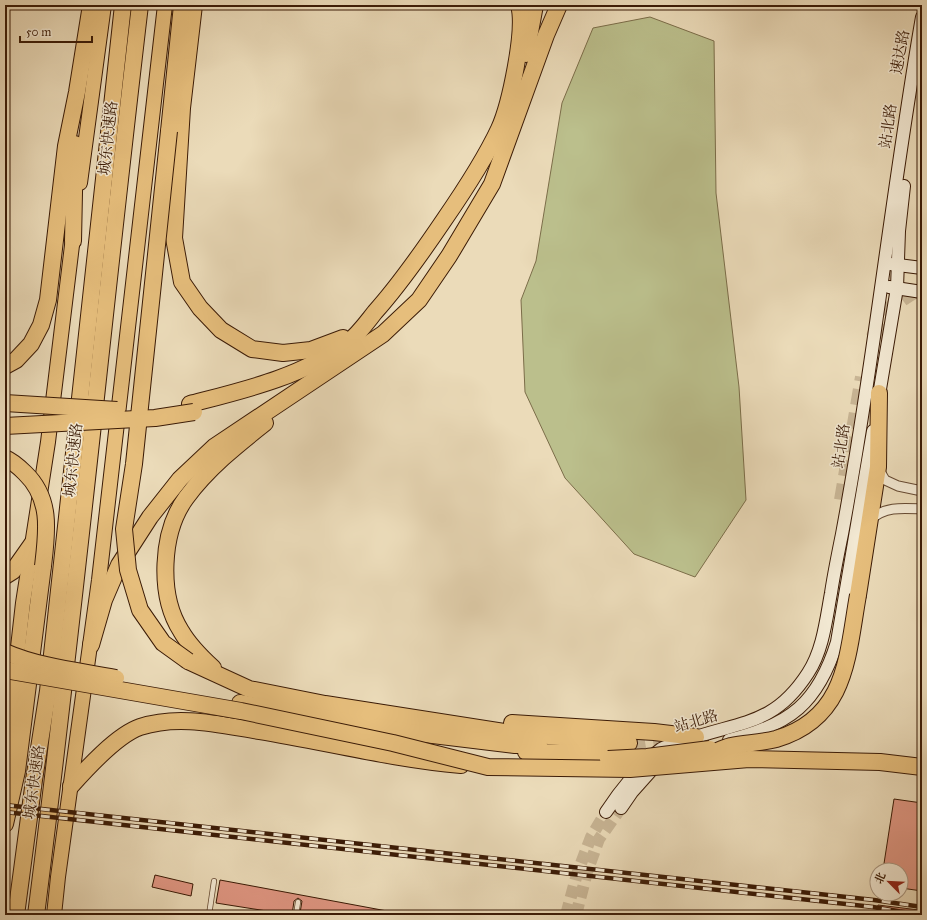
<svg xmlns="http://www.w3.org/2000/svg" width="927" height="920" font-family="'IM FELL Great Primer','Noto Serif SC',serif">
<style>
.green{fill:#bbbf8c;stroke:#7b6d49}
.building{fill:#df9682;stroke:#3b1b06}
.lines{fill:none;stroke-linecap:round;stroke-linejoin:round}
.secondary-tunnel{stroke:#c8b595;stroke-width:12;stroke-dasharray:12 6;stroke-linecap:butt}
.highway-tunnel{stroke:#c8b595;stroke-width:16;stroke-dasharray:16 8;stroke-linecap:butt}
.lane-casing{stroke:#674b33;stroke-width:6}
.street-casing{stroke:#674b33;stroke-width:11}
.secondary-casing{stroke:#3b1b06;stroke-width:14}
.primary-casing{stroke:#3b1b06;stroke-width:16}
.highway-casing{stroke:#3b1b06;stroke-width:18}
.lane{stroke:#f2e8d2;stroke-width:4.5}
.street{stroke:#f2e8d2;stroke-width:9}
.secondary{stroke:#f2e8d2;stroke-width:12}
.primary{stroke:#e6be7c;stroke-width:14}
.highway{stroke:#e6be7c;stroke-width:16}
.rail-casing{stroke:#3b1b06;stroke-width:4.5}
.rail{stroke:#f2e8d2;stroke-width:3;stroke-dasharray:9;stroke-linecap:butt}
.highway-bridge-casing{stroke:#3b1b06;stroke-width:18;stroke-linecap:butt}
.highway-bridge{stroke:#e6be7c;stroke-width:16}
.labels{text-anchor:middle;stroke-width:3;stroke-linejoin:round;paint-order:stroke}
.street-label{font-size:15px;fill:#3b1b06;stroke:#f2e8d2}
</style>
<rect width="100%" height="100%" fill="#ebdbb9"/>
<filter id="stains"><feTurbulence type="fractalNoise" baseFrequency=".005" numOctaves="4"/><feColorMatrix values="0 0 0 0 .2 0 0 0 0 .09 0 0 0 0 .02 0 0 0 .5 -.17"/></filter>
<radialGradient id="worn" r=".72"><stop offset=".6" stop-color="#630" stop-opacity="0"/><stop offset="1" stop-color="#630" stop-opacity=".3"/></radialGradient>
<path class="green" d="M650 17 714 41 716 193 739 387 746 500 695 577 634 554 565 478 525 392 521 300 536 261 562 103 593 28Z"/>
<g class="building">
<path d="M894 799 922 803V891L901 888V870H883Z"/>
<path d="M155 875 193 884 191 896 152 887Z"/>
<path d="M220 880 387 911V915H314L300 913 302 901 298 898 294 901 292 915 216 903Z"/>
<path d="M878 905 919 910V915H876Z"/>
</g>
<g class="lines">
<g class="secondary-tunnel">
<path d="M566 915 577 874 591 837 606 812"/>
<path d="M576 915 587 872 599 839 621 808"/>
</g>
<g class="highway-tunnel">
<path d="M874 337C882 312 899 298 922 287"/>
<path d="M842 500 863 377"/>
<path d="M629 743 671 736"/>
</g>
<g class="lane-casing">
<g id="lane">
<path d="M209 915 214 881"/>
<path d="M296 915 298 902"/>
<path d="M392 915V913"/>
</g>
</g>
<g class="street-casing">
<g id="street">
<path d="M878 468 885 480 898 486 922 491"/>
<path d="M870 520C885 506 903 508 922 509"/>
</g>
</g>
<g class="secondary-casing">
<g id="secondary">
<path d="M890 264 922 268"/>
<path d="M889 287 922 292"/>
<path d="M878 401 897 288 899 231 904 186"/>
<path d="M729 740C790 725 818 703 837 642L873 431"/>
<path d="M621 808 632 792 657 764"/>
<path d="M606 812C619 792 642 763 661 749 668 745 679 743 687 740 740 721 774 726 808 673 823 650 826 620 831 593 834 573 838 554 842 534 874 363 892 189 922 17"/>
</g>
</g>
<g class="primary-casing">
<g id="primary">
<path d="M80 183 104 5"/>
<path d="M5 762 23 603 48 442 74 229"/>
<path d="M54 915 58 877 99 580 165 5"/>
</g>
</g>
<g class="highway-casing">
<g id="highway">
<path d="M194 5 182 108 174 238 182 282 200 308 221 330 252 349 283 353 311 350 343 338"/>
<path d="M526 54 535 5"/>
<path d="M169 131 182 5"/>
<path d="M73 241 75 144"/>
<path d="M5 366 16 360 31 344 41 325 48 300 66 146 77 92 91 5"/>
<path d="M190 404C244 390 302 377 347 343 358 335 367 322 375 312 401 283 423 251 444 220 464 191 484 161 499 129 510 105 526 30 519 5"/>
<path d="M5 576 13 571 32 544"/>
<path d="M858 595 878 467 879 393"/>
<path d="M91 645 104 600 119 565 150 517 180 479 214 447 383 334 419 300 449 256 492 184 546 35 559 5"/>
<path d="M188 661 249 689 325 704 504 732 629 743"/>
<path d="M213 668C201 657 189 645 181 631 158 595 161 532 186 498 207 469 237 445 265 423"/>
<path d="M240 703 408 732 515 745H539"/>
<path d="M512 723 654 732 696 737"/>
<path d="M526 752 603 753 625 751"/>
<path d="M71 786C87 768 117 735 140 727 179 714 221 725 260 731 327 742 393 759 461 765"/>
<path d="M5 824 17 771 43 566"/>
<path d="M16 915 34 780 48 691 123 5"/>
<path d="M36 915C75 612 104 308 140 5"/>
</g>
</g>
<use href="#lane" class="lane"/>
<use href="#street" class="street"/>
<use href="#secondary" class="secondary"/>
<use href="#primary" class="primary"/>
<use href="#highway" class="highway"/>
<g class="rail-casing">
<g id="rail">
<path d="M5 805 874 900 922 907"/>
<path d="M5 812 873 907 922 915"/>
</g>
</g>
<use href="#rail" class="rail"/>
<g class="highway-bridge-casing">
<g id="highway-bridge">
<path d="M169 131 134 464 124 529 128 570 140 610 163 643 188 661"/>
<path d="M5 403 117 410"/>
<path d="M5 426 155 418 194 412"/>
<path d="M5 458C12 461 19 467 25 473 52 499 47 532 43 566"/>
<path d="M5 652C39 667 80 671 116 678"/>
<path d="M5 670 241 711 393 743 488 767 630 769 749 759 880 762 922 767"/>
<path d="M699 757C710 755 720 749 731 746 745 743 761 743 776 739 847 718 847 657 858 595"/>
<path d="M608 759 647 757 710 749"/>
</g>
</g>
<use href="#highway-bridge" class="highway-bridge"/>
</g>
<g class="labels">
<g class="street-label">
<text transform="translate(900 52) rotate(-80)" y="5">速达路</text>
<text transform="translate(888 126) rotate(-82)" y="5">站北路</text>
<text transform="translate(108 138) rotate(-84)" y="5">城东快速路</text>
<text transform="translate(841 446) rotate(-81)" y="5">站北路</text>
<text transform="translate(73 460) rotate(-84)" y="5">城东快速路</text>
<text transform="translate(696 721) rotate(-16)" y="5">站北路</text>
<text transform="translate(34 782) rotate(-82)" y="5">城东快速路</text>
</g>
</g>
<rect width="927" height="920" fill="none" stroke="#ebdbb9" stroke-width="20"/>
<rect x="6" y="6" width="915" height="908" fill="none" stroke="#3b1b06" stroke-width="2"/>
<rect x="10" y="10" width="907" height="900" fill="none" stroke="#3b1b06"/>
<g transform="translate(889 882) rotate(294)"><circle r="19" fill="#f2e8d2" stroke="#a99680"/>
<path d="M0-3L7 15L0 10L-7 15Z" fill="#8f2418"/>
<text y="-6" font-size="11" font-weight="bold" text-anchor="middle" fill="#3b1b06">北</text>
</g>
<path d="M20 36v6h72v-6" fill="none" stroke="#3b1b06" stroke-width="2"/>
<text x="26" y="36" font-size="12" fill="#3b1b06" stroke="#f2e8d2" stroke-width="3" paint-order="stroke">50 m</text>
<rect width="100%" height="100%" filter="url(#stains)"/>
<rect width="100%" height="100%" fill="url(#worn)"/>
</svg>
